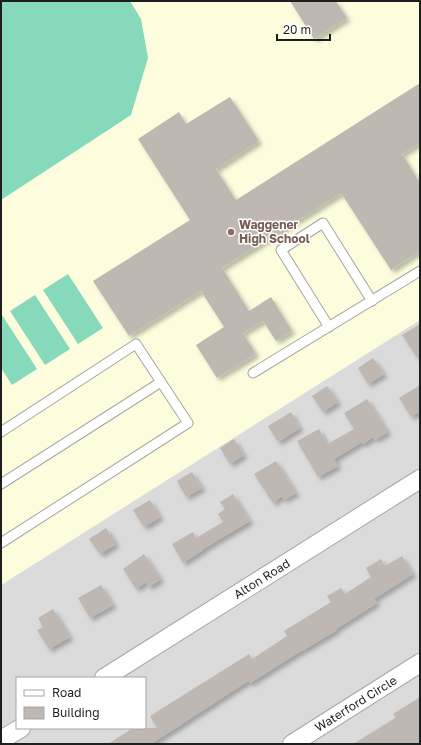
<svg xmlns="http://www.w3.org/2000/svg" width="421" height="745" font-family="'Golos Text',sans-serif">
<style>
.residential{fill:#dcdbdb;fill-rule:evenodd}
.education{fill:#fdfdde}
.pitch{fill:#86d9bb}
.building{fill:#bfb7b1;filter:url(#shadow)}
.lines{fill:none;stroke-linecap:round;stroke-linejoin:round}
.service-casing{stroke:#a5a5a5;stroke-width:11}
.minor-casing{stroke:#a5a5a5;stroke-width:20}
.service{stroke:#fff;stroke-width:9}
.minor{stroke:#fff;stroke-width:18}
.education-dot{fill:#8d6e63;stroke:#fff;stroke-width:1.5}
.labels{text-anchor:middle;stroke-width:3;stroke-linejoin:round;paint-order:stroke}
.education-label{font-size:12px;font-weight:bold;fill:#785e54;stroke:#fff;text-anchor:start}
.street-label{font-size:12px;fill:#1e1e1e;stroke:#fff}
</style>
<defs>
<filter id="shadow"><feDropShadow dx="3.5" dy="3.5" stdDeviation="2" flood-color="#0004"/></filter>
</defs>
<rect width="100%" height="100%" fill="#eeebe4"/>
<path class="residential" d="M420 320V744H1V585ZM17 678H145V728H17Z"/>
<path class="education" d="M1 1H420V320L1 585Z"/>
<g class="pitch">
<path d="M1 1H130L141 19 148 58 131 115 1 200Z"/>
<path d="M68 274 103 328 78 344 43 290Z"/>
<path d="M35 295 70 349 45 365 10 311Z"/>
<path d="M2 315 37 369 12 385 1 368V316Z"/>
</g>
<g class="building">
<path d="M290 1H336L347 18 314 39Z"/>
<path d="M420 83V143L402 154 420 183V251L391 270 341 193 222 268 249 311 271 297 292 331 276 341 263 321 243 333 256 354 217 378 196 345 224 327 201 291 129 336 93 281 190 220 138 139 179 112 186 124 230 97 259 141 216 169 236 200Z"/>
<path d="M420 324V362L402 335Z"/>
<path d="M373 358 384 374 368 384 358 368Z"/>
<path d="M420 385V411L411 417 399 398Z"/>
<path d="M327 386 338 402 323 412 312 396Z"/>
<path d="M367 399 388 432 375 440 373 437 363 444 362 442 334 459 338 466 318 477 297 441 319 429 327 444 354 429 344 413Z"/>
<path d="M291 412 300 428 278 442 268 426Z"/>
<path d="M234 439 244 455 230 464 220 448Z"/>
<path d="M276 461 296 493 284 500 282 496 273 503 254 474Z"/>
<path d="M192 472 202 488 186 497 177 481Z"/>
<path d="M233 494 250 521 203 549V550L183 563 172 544 193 532 196 538 223 522 218 514 225 509 220 502Z"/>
<path d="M150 500 160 517 144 527 133 510Z"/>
<path d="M106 528 116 544 100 554 89 539Z"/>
<path d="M144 554 161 579 149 587 146 582 136 589 123 569Z"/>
<path d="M402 556 413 574 374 599 377 603 336 629 337 630 302 651H301L250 683 248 681 151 744H108L133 728H157L150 716 249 654 252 659 287 636 284 631 331 602 327 596 341 588 345 594 371 577 366 568 381 559 385 566Z"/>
<path d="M101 585 113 605 90 618 78 598Z"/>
<path d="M53 609 70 637 49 649 37 630 43 627 38 618Z"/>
<path d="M420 697V744H353L392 720 396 717 393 714Z"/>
</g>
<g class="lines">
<g class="service-casing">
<g id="service">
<path d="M329 327 281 250 323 223 372 301"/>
<path d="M253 373 420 271"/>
<path d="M1 432 136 344 161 382"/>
<path d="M1 484 161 382 188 423 1 543"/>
</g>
</g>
<g class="minor-casing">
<g id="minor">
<path d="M104 678 420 479"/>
<path d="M1 740 21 728"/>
<path d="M292 744 420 663"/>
</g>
</g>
<use href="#service" class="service"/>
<use href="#minor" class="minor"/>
</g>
<circle class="education-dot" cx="231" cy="232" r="4"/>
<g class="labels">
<g class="education-label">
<text x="239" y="229">Waggener<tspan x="239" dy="14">High School</tspan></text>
</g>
<g class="street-label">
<text transform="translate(262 579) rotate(-32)" y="4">Alton Road</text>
<text transform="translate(356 704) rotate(-32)" y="4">Waterford Circle</text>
</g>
</g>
<rect width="421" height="745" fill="none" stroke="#1e1e1e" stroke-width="4"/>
<rect x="16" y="677" width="130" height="52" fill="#ffffff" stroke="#a5a5a5"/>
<rect x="24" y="690" width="20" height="6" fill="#ffffff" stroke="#a5a5a5"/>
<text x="52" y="697" font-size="12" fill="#1e1e1e">Road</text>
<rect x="24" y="707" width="20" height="12" fill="#bfb7b1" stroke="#a5a5a5"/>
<text x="52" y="717" font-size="12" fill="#1e1e1e">Building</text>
<path d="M277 34v6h53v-6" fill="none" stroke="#1e1e1e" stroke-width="2"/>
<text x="283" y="34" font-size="12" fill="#1e1e1e" stroke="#ffffff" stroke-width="3" paint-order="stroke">20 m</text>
</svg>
